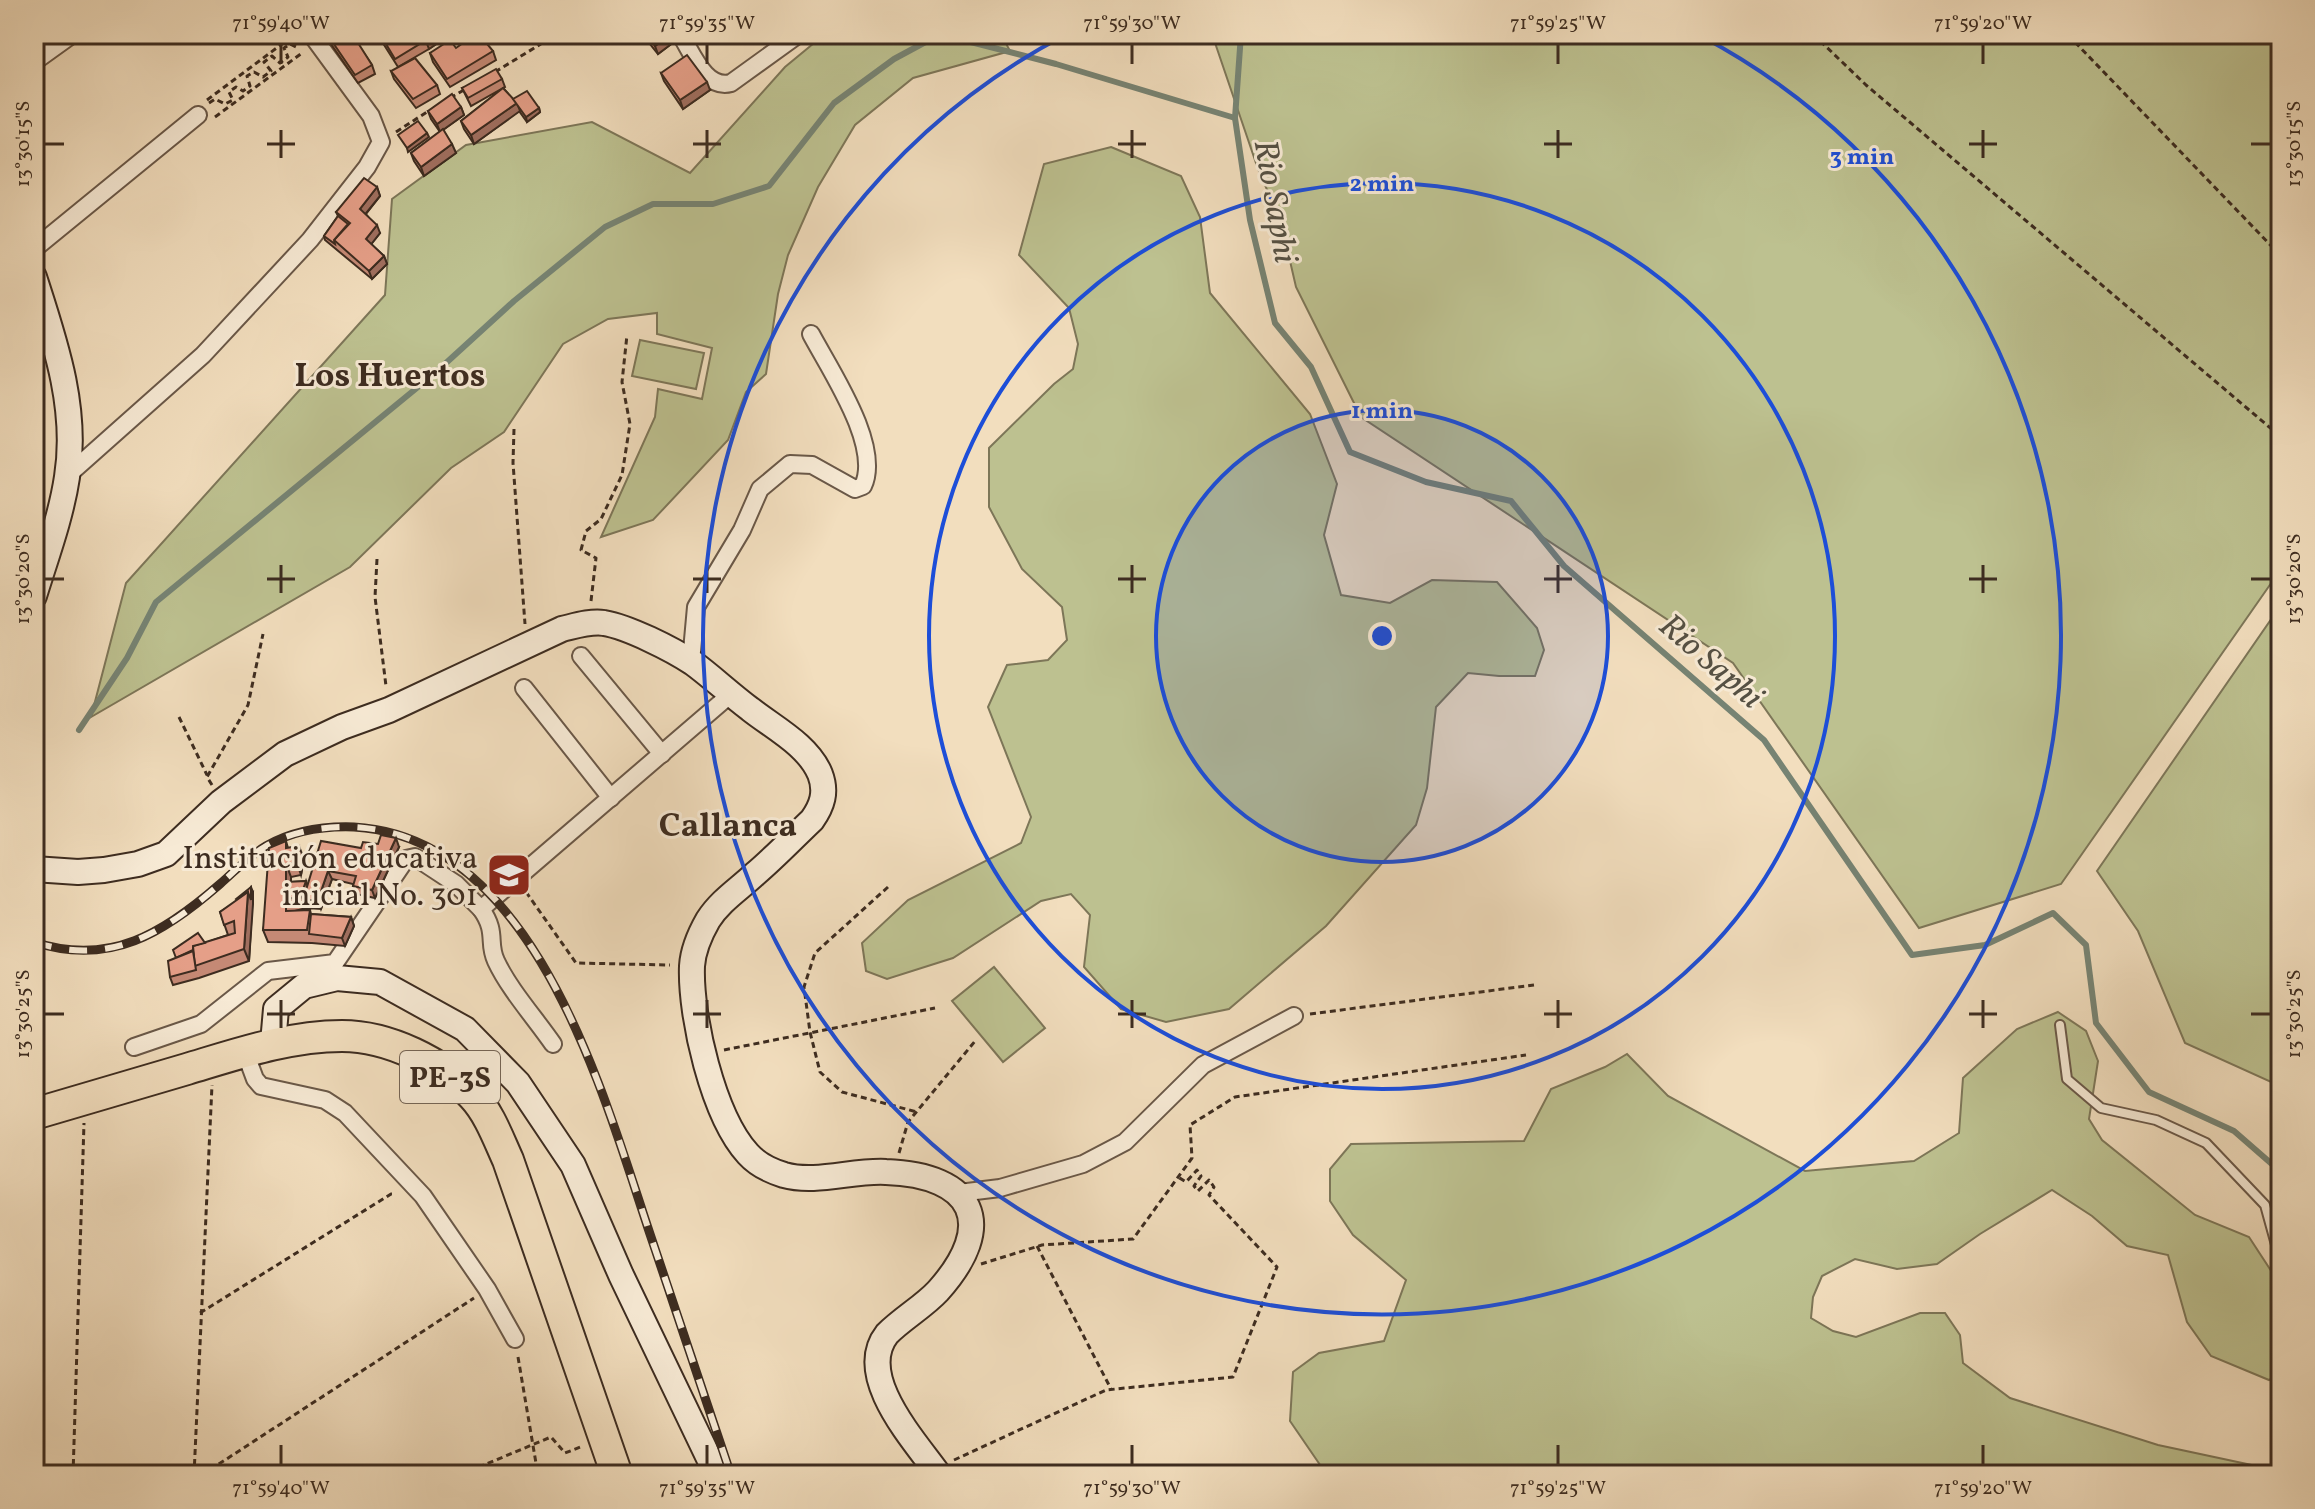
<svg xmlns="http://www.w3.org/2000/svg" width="2315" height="1509" font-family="Vollkorn,serif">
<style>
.green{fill:#bdc190;stroke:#7d7658;stroke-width:2}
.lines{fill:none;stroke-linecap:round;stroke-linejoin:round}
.stream{stroke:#768373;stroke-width:6}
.lane-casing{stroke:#6a5848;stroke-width:12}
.street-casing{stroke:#6a5848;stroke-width:20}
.secondary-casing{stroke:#3d2c20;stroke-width:28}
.highway-casing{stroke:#3d2c20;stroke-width:34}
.path{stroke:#3d2c20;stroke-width:3;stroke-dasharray:6 4;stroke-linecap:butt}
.lane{stroke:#f7ead5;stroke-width:8}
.street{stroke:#f7ead5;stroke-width:16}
.secondary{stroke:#f7ead5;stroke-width:24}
.highway{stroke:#f2debe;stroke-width:30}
.rail-casing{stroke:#3d2c20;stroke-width:9}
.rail{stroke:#f7ead5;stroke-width:6;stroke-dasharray:18;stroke-linecap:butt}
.wall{fill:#c58975;stroke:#3d2c20;stroke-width:2}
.shaded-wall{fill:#a06f5f;stroke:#3d2c20;stroke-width:2}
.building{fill:#e59f88;stroke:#3d2c20;stroke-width:2}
.ticks{fill:none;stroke:#3d2c20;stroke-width:3}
.ring{fill:none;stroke:#1d4ed8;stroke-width:4}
.labels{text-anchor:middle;stroke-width:6;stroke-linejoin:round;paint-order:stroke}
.shield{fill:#f7ead5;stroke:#756556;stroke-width:2}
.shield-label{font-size:30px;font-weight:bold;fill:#3d2c20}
.poi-label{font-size:32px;fill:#3d2c20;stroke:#f7ead5;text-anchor:end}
.water-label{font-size:34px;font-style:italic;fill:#555043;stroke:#f7ead5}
.neighbourhood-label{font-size:34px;font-weight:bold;fill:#3d2c20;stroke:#f7ead5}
.centre{fill:#1d4ed8;stroke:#f7ead5;stroke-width:4}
.ring-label{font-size:24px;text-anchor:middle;font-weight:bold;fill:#1d4ed8;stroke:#f7ead5;stroke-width:6;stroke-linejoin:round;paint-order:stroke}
.neatline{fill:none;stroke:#3d2c20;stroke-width:3}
.ticks-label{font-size:20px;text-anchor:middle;fill:#3d2c20}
</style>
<rect width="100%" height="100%" fill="#f2debe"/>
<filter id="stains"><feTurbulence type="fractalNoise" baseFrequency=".0025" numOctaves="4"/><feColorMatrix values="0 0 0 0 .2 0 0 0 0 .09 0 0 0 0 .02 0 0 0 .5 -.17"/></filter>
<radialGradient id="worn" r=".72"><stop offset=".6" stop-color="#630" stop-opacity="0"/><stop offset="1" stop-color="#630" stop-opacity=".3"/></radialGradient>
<g class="green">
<path d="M825 34H1001L1010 51 913 78 855 125 818 187 788 255 778 294 766 374 746 392 728 440 653 520 601 537 655 417 658 389 702 399 712 348 657 334V313L608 319 563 344 504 432 451 468 350 567 91 717 126 583 385 295 392 199 466 145 592 122 690 173 785 67Z"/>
<path d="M1212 34H2281V569L2061 884 1919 928 1733 663 1361 417 1296 287 1281 222 1258 169Z"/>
<path d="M1111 147 1181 176 1200 217 1210 293 1310 414 1337 484 1324 535 1341 595 1390 603 1432 580 1497 582 1537 628 1544 650 1535 676H1499L1468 673 1436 707 1427 788 1416 825 1326 926 1229 1009 1166 1022 1121 1009 1084 967 1090 915 1071 894 1041 901 953 958 887 979 866 971 862 943 908 900 1021 843 1031 817 988 707 1007 665 1048 660 1067 640 1062 607 1022 569 989 507V448L1054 384 1073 369 1078 344 1069 308 1019 255 1044 164Z"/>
<path d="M640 340 704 353 696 389 632 376Z"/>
<path d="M2281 605V1089L2278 1085 2185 1043 2138 931 2097 871Z"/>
<path d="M994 967 1045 1028 1003 1062 952 1001Z"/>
<path d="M2058 1012 2086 1031 2098 1061 2089 1119 2102 1140 2195 1215 2249 1237 2281 1286V1372L2269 1380 2211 1356 2187 1322 2168 1255 2127 1246 2092 1216 2052 1190 1980 1234 1937 1264 1897 1269 1855 1259 1822 1276 1813 1297 1811 1318 1833 1331 1856 1337 1920 1313H1945L1960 1335 1963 1363 2010 1398 2158 1445 2261 1467 2278 1475H1327L1290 1421 1293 1372 1319 1353 1384 1341 1406 1280 1353 1235 1330 1201V1169L1351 1144 1524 1141 1551 1089 1605 1067 1627 1054 1668 1096 1805 1171 1914 1161 1959 1133 1963 1078 2017 1029Z"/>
</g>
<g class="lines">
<g class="stream">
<path d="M1241 34 1235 118 1250 220 1275 323 1311 367 1350 452 1426 482 1511 501 1564 566 1764 740 1912 955 1985 945 2053 913 2086 945 2096 1023 2149 1092 2234 1131 2281 1172"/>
<path d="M79 730 127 658 156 602 435 373 514 301 605 227 653 204H713L769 186 834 103 894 59 933 38 959 39 1056 64 1235 118"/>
</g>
<g class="lane-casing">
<path id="lane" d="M2060 1025 2067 1079 2101 1108 2156 1120 2206 1143 2265 1205 2281 1263"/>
</g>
<g class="street-casing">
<g id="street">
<path d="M680 34C692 52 705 90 731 83L799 34"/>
<path d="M34 62 73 34"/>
<path d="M34 249 198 115"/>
<path d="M68 475 203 355 310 240 367 167 381 142 371 116 311 34"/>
<path d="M581 656 662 754"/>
<path d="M691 662 696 607 742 530 760 489 790 464 812 465 855 489 863 486C882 446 830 370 811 334"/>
<path d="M524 688 611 798"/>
<path d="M481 909C498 933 487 942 496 961 509 989 535 1018 553 1044"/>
<path d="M134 1047 201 1024 268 971 335 963 406 859 415 857 456 884 481 909 731 694"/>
<path d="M245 1052 255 1079 261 1086 325 1100 345 1113 423 1196 487 1289 515 1339"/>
<path d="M959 1193 1000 1188 1083 1164 1125 1142 1203 1065 1294 1016"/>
</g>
</g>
<g class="secondary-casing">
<g id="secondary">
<path d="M34 277C55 342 78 408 67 477 61 517 46 557 34 596"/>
<path d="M34 869 78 872 104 870 138 864 166 854 221 802 285 754 342 727 389 710 562 629C575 626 590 621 604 623 628 627 672 649 693 663 712 677 730 694 750 709 774 728 808 745 820 774 827 792 822 806 812 820 793 838 775 857 755 874 739 889 720 901 708 920 700 934 693 950 692 966 690 1016 713 1116 748 1154 757 1164 771 1171 784 1175 816 1184 853 1170 886 1172 974 1175 998 1224 938 1291 923 1307 903 1318 887 1334 854 1376 915 1441 939 1475"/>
<path d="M273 1043 276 1009 304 986 337 978 380 982 465 1029 518 1083 573 1165 621 1275 717 1475"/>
</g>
</g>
<g class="highway-casing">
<path id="highway" d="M34 1114C85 1099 136 1084 187 1069 237 1054 289 1036 342 1036 388 1036 442 1062 473 1096 489 1113 498 1138 508 1160L617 1475"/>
</g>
<g class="path">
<path d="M1813 34 1866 85 2281 437"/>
<path d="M2070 34 2071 38 2281 256"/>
<path d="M495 72 557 34"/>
<path d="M450 98 464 90"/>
<path d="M207 100 294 35"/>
<path d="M209 103 215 99 225 104 233 100 229 92 236 87 243 91 250 86 247 76 254 72 263 77 271 71 264 62 272 56 280 63 288 57 284 48 290 44 298 48"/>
<path d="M215 117 302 53"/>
<path d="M396 132 430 110"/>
<path d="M514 429 513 463 525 624"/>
<path d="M377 559 375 597 386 686"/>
<path d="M591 601 596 558 581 550 586 531 601 519 622 475 630 424 622 382 627 335"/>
<path d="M179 717 207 775"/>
<path d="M212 785 207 777 248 705 263 634"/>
<path d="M888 887 815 953 804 987 810 1032 820 1072 842 1092 917 1112"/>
<path d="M526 892 576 963 670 965"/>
<path d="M1310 1014 1534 985"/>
<path d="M724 1050 935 1008"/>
<path d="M899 1153 908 1122 976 1040"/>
<path d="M1037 1246 1111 1389"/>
<path d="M981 1264 1042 1245 1133 1239 1192 1158 1190 1125 1235 1097 1526 1055"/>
<path d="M200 1313 391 1194H395"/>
<path d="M518 1357 538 1475"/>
<path d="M954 1460 1106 1390 1233 1377 1277 1267 1209 1195 1214 1187 1209 1180 1198 1191 1194 1186 1201 1176 1197 1170 1186 1182 1178 1177"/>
<path d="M73 1475 84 1123"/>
<path d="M194 1475 212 1085"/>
<path d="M202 1475 474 1298"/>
<path d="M460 1475 551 1437 565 1453 583 1446"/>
</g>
<use href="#lane" class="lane"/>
<use href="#street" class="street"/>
<use href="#secondary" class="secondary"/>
<use href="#highway" class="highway"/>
<g class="rail-casing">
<path id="rail" d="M34 942C110 967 164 933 220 884 235 871 249 856 266 846 292 831 325 826 354 827 535 837 603 1094 650 1234 677 1314 704 1395 731 1475"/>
</g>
<use href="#rail" class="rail"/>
</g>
<g class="wall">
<path d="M324 34H369L357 43 372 65 375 74 358 83Z"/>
<path d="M379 34H451L429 49 398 67 381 40Z"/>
<path d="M642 34H671L674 42 658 54Z"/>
<path d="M456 48 493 51 496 60 450 87 433 62 430 53Z"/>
<path d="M391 71 437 85 440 94 416 108 394 79Z"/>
<path d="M661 73 710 90 683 109 664 81Z"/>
<path d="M502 79 505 87 503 88 513 99 539 108 540 112 527 122 519 111 474 144 464 129 461 121 503 88 471 106 462 88Z"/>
<path d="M461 107 464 115 443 130 456 153 424 176 414 161 411 153 440 132 431 119 428 111Z"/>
<path d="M377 187 380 196 366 214 380 233 371 244 384 256 387 264 372 279 325 240 324 236 338 216 336 212Z"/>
<path d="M286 841 288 848 304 859 301 875 291 877V882L306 881 307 885 361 848 399 847 375 898 356 894 353 886V884L332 879 321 909 306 908 295 911 310 910 311 914 351 917 354 926 345 946 312 943 268 942 263 930Z"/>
<path d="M253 892 249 961 199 978 173 985 170 977 176 958 205 943 228 935 220 912Z"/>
</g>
<g class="shaded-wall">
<path d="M355 34H369L356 44 353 35Z"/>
<path d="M436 34H451L429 49 426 41Z"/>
<path d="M618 34H634L620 43 617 35Z"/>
<path d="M671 34 674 42 658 54 655 46Z"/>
<path d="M707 82 710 90 683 109 680 100Z"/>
<path d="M517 103 520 111 474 144 471 135Z"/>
<path d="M461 107 464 115 440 132 437 124Z"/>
<path d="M539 108 540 112 527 122 526 117Z"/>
<path d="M427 133 429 137 408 152 407 148Z"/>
<path d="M452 144 456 153 424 176 421 167Z"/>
<path d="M377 187 380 196 363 217 360 209Z"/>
<path d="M377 225 380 233 369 247 366 239Z"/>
<path d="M384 256 387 264 372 279 369 271Z"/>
<path d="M396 838 399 847 375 898 372 890Z"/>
<path d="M299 846 304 859 301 875 297 863Z"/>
<path d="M286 864 291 877V894L286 882Z"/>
<path d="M328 871 332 879 321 909 318 900Z"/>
<path d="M306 881 310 894 303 900 306 908 301 895Z"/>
<path d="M251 887 253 892V904L249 961 244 949 248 892Z"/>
<path d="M351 917 354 926 345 946 342 938Z"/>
</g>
<g class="building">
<path d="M327 34H355L353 35 372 65 355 75Z"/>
<path d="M380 34H436L395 59Z"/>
<path d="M476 34H479L493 51 447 79 430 53 450 40 456 48Z"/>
<path d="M646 34H671L655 46Z"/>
<path d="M687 55 707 82 680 100 661 73Z"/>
<path d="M415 58 437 85 413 99 391 71Z"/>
<path d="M496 69 502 79 468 98 462 88Z"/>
<path d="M503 88 517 103 471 135 461 121Z"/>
<path d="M527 91 539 108 526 117 513 99Z"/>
<path d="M452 94 461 107 437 124 428 111Z"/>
<path d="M418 121 427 133 407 148 398 135Z"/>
<path d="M443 129 452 144 421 167 411 153Z"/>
<path d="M364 178 377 187 360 209 377 225 366 239 384 256 369 271 334 240 350 223 336 212Z"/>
<path d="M338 216 348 224 334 240 335 244 324 236Z"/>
<path d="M381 835 396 838 372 890 353 886 356 876 328 871 318 900H303L321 841 361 848 363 842 378 844Z"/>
<path d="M286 841V848L299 846 297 863 286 864V882L306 881 301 895 286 900V911L310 910 307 930H263L269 848Z"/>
<path d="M251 887V900L248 892 237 900 236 899Z"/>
<path d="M248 892 244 949 195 966 193 946 235 933 234 921 224 925 220 912Z"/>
<path d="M311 914 351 917 342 938 309 934Z"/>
<path d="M198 933 205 943 193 946V950L176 958 173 950Z"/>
<path d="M193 951 196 970 170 977 168 961Z"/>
</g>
<path class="ticks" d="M281 44V64M707 44V64M1132 44V64M1558 44V64M1983 44V64M281 130V158M707 130V158M1132 130V158M1558 130V158M1983 130V158M44 144H64M267 144H295M693 144H721M1118 144H1146M1544 144H1572M1969 144H1997M2251 144H2271M281 565V593M707 565V593M1132 565V593M1558 565V593M1983 565V593M44 579H64M267 579H295M693 579H721M1118 579H1146M1544 579H1572M1969 579H1997M2251 579H2271M281 1000V1028M707 1000V1028M1132 1000V1028M1558 1000V1028M1983 1000V1028M44 1014H64M267 1014H295M693 1014H721M1118 1014H1146M1544 1014H1572M1969 1014H1997M2251 1014H2271M281 1445V1465M707 1445V1465M1132 1445V1465M1558 1445V1465M1983 1445V1465"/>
<circle cx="1382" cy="636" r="226" fill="#1d4ed8" fill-opacity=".12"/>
<g class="ring">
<circle cx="1382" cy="636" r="226"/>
<circle cx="1382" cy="636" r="453"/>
<path d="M1701 36A679 679 0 1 1 1063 36"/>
</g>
<defs>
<g id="school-square" transform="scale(2.3)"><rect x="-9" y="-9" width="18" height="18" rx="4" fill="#8f2418" stroke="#f7ead5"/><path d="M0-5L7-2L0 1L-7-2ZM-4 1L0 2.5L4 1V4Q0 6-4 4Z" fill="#fff"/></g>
</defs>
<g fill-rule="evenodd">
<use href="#school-square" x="509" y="875"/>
</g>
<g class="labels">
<rect class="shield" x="400" y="1051" width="100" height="52" rx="6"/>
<g class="shield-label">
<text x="450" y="1087">PE-3S</text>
</g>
<g class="poi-label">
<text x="478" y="868">Institución educativa<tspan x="478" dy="37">inicial No. 301</tspan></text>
</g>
<g class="water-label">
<text transform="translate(1277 201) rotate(80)" y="12">Rio Saphi</text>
<text transform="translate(1712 660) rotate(41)" y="12">Rio Saphi</text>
</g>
<g class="neighbourhood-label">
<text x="390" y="386">Los Huertos</text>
<text x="728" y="836">Callanca</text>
</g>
</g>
<circle cx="1382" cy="636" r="12" class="centre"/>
<g class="ring-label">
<text x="1862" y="164">3 min</text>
<text x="1382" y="191">2 min</text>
<text x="1382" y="418">1 min</text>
</g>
<rect width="2315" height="1509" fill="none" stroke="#f2debe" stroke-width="88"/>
<rect x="44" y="44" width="2227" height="1421" class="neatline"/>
<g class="ticks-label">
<text x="281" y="29">71°59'40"W</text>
<text x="707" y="29">71°59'35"W</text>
<text x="1132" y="29">71°59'30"W</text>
<text x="1558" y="29">71°59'25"W</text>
<text x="1983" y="29">71°59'20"W</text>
<text transform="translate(22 144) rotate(-90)" y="7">13°30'15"S</text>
<text transform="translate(2293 144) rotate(-90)" y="7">13°30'15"S</text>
<text transform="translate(22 579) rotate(-90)" y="7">13°30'20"S</text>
<text transform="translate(2293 579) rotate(-90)" y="7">13°30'20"S</text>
<text transform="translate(22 1014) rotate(-90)" y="7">13°30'25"S</text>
<text transform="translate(2293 1014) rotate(-90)" y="7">13°30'25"S</text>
<text x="281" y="1494">71°59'40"W</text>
<text x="707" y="1494">71°59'35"W</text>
<text x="1132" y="1494">71°59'30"W</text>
<text x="1558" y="1494">71°59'25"W</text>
<text x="1983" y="1494">71°59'20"W</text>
</g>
<rect width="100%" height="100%" filter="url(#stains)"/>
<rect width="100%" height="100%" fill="url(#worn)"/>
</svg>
